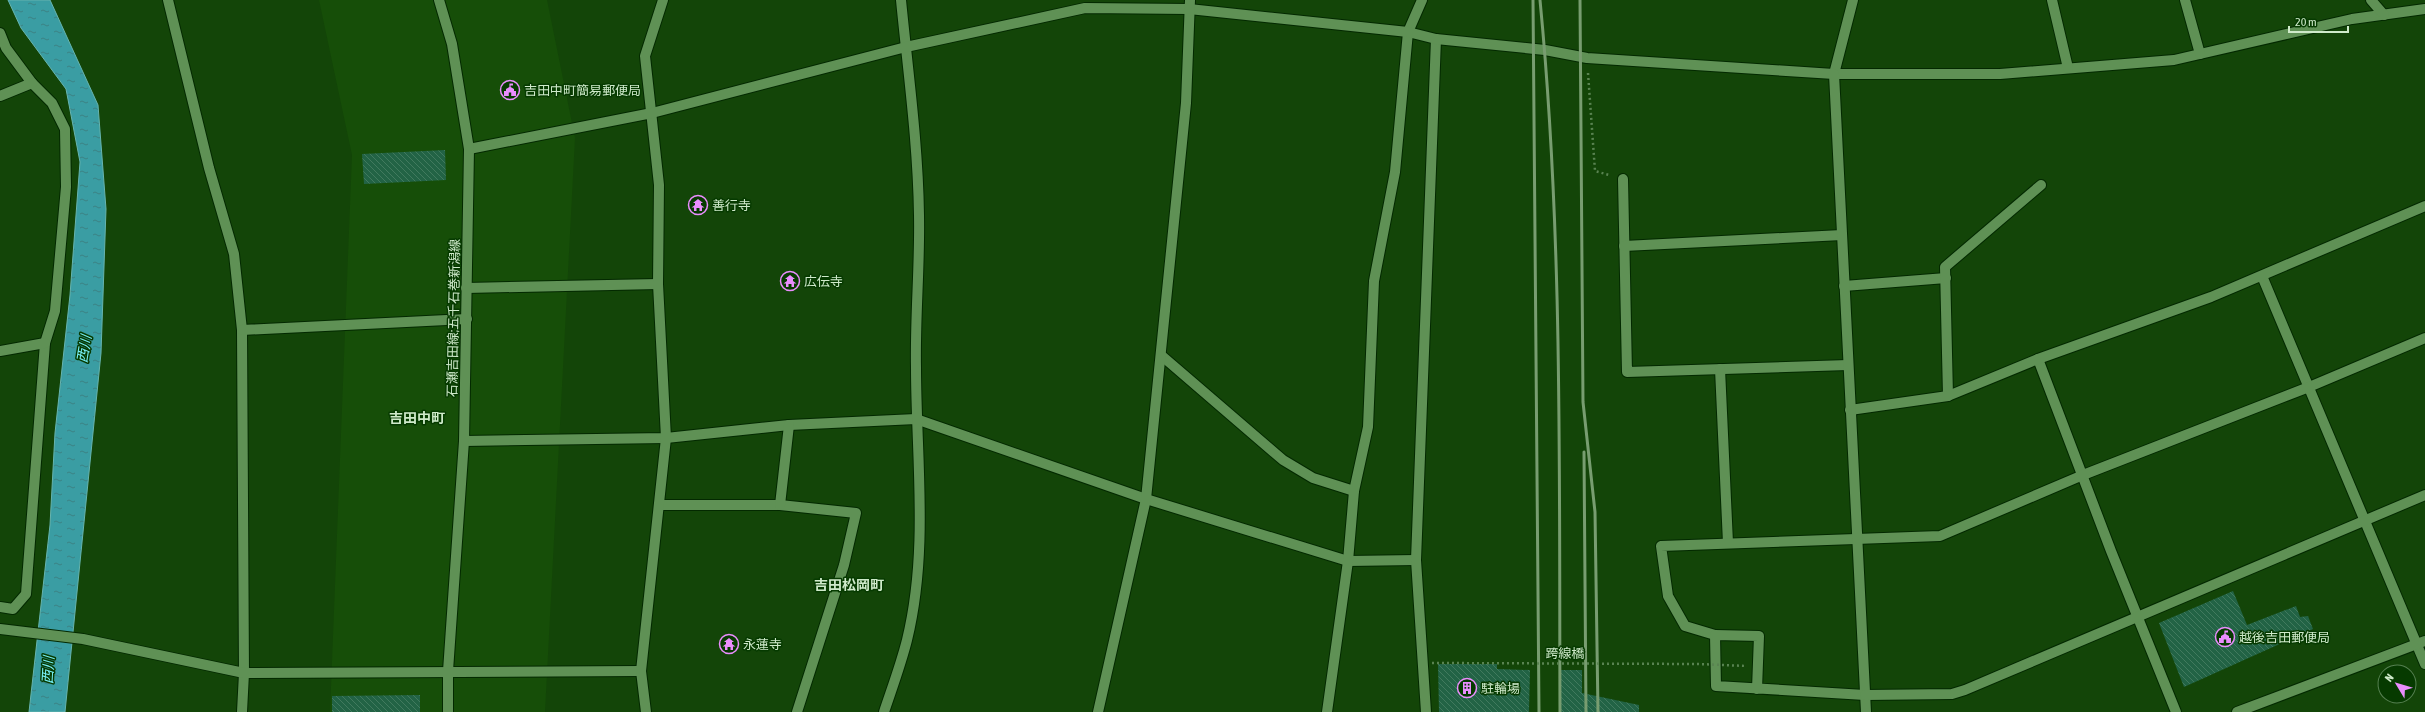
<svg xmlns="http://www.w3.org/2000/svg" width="2425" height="712" font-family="'Asap Condensed','Noto Sans JP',sans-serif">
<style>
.built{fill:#164e08}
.water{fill:url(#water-ripples);stroke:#67b4af}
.building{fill:url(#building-back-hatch)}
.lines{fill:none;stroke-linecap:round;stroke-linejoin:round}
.minor-casing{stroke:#032900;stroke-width:12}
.tertiary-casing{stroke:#032900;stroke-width:12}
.secondary-casing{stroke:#032900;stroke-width:12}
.path{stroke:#598351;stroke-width:2.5;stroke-dasharray:2 3;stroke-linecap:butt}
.minor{stroke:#5f9155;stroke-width:10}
.tertiary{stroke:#5f9155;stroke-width:10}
.secondary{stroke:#5f9155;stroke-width:10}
.rail{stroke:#789d70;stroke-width:3}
.path-bridge{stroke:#598351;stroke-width:2.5;stroke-dasharray:2 3;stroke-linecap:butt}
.labels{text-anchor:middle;stroke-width:3;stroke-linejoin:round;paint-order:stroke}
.poi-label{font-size:13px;fill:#cfeaca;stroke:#063a00;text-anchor:start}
.street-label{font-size:13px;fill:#cfeaca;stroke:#063a00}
.water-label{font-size:14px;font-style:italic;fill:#78f0f7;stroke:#063a00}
.neighbourhood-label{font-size:14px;font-weight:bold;fill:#cfeaca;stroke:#063a00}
</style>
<defs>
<pattern id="water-ripples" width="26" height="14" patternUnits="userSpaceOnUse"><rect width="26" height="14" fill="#3a9da3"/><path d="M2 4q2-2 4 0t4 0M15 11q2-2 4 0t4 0" fill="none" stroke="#3b8384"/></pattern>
<pattern id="building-back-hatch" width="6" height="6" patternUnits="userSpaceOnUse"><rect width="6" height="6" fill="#226345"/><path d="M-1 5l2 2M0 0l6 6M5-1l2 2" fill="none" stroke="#417a5e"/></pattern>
</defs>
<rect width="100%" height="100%" fill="#134508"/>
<path class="built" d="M319 0H547L575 138 545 712H330L352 155Z"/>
<path class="water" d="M8 0H50L98 105 106 209 101 353 65 712H29L50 525 55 433 70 295 80 162 66 89 21 28Z"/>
<g class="building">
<path d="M445 150 446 180 364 184 362 154Z"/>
<path d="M2233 591 2247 625 2296 606 2300 617 2308 616 2313 629 2184 687 2159 623Z"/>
<path d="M1438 664H1497V669L1530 670 1529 712H1439Z"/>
<path d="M1561 670H1582V693L1639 705V712H1560Z"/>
<path d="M420 695V712H332V696Z"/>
</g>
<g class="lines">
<g class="minor-casing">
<g id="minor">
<path d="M168 0 209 168 234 254 242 330 244 673 242 712"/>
<path d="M1853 0 1834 74H2000L2174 60 2352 19 2425 9"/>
<path d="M2052 0 2068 68"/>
<path d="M2185 0 2200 54"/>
<path d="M2371 0 2384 15"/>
<path d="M0 33 6 48 32 83 52 103 65 129 66 187 55 311 45 343 26 594 13 609 0 607"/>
<path d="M0 96 32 83"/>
<path d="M1623 179 1627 372 1848 365"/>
<path d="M1624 246 1842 235"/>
<path d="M2262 276 2425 664"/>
<path d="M1844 286 1946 278"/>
<path d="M466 288 658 284"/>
<path d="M242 330 467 319"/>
<path d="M0 351 45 343"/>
<path d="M1162 356 1283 460 1313 478 1354 491"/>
<path d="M2038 359 2111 551 2176 712"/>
<path d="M1720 369 1728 543"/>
<path d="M1948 396 1945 267 2041 185"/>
<path d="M1850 410 1948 396 2038 359 2211 297 2425 206"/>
<path d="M464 441 666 438 789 425 916 419 1146 499 1348 561 1416 560"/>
<path d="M659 505H780L856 513 844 565 797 712"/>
<path d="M780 505 789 425"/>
<path d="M0 629 83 639 244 673 641 671"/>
<path d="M1715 635 1685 626 1668 596 1661 546 1940 536 2083 475 2309 387 2425 338"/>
<path d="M1757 689 1759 636 1715 635 1716 686 1865 695"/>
<path d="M646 712 641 671 666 438 658 284 659 185 645 56 663 0"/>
<path d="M884 712C892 688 901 664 907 640 929 550 916 457 916 367 915 316 920 266 919 215 918 143 908 72 901 0"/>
<path d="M1327 712 1348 561 1354 491 1368 427 1374 281 1395 172 1408 32 1422 0"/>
<path d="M1426 712 1416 560 1436 39"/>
<path d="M2237 712 2425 641"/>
</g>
</g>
<g class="tertiary-casing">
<g id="tertiary">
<path d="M469 149 652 113 906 47 1085 8 1189 9 1408 32 1436 39 1545 50 1587 58 1834 74 1866 712"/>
<path d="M1865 695 1952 694 1965 690 2425 495"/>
<path d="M1098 712 1146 499 1186 103 1190 0"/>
</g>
</g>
<g class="secondary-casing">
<path id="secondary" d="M439 0 452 44 469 149 464 441 448 671V712"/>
</g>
<path class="path" d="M1588 73 1595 171 1609 175"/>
<use href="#minor" class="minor"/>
<use href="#tertiary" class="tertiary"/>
<use href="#secondary" class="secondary"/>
<g class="rail">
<path d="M1533 0 1539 712"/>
<path d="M1540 0C1563 237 1559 474 1560 712"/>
<path d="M1580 0 1583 402 1595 512 1598 712"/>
<path d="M1584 452 1586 712"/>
</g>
<path class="path-bridge" d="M1432 663 1698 664 1747 666"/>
</g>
<defs>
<g id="civic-ring" transform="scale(1)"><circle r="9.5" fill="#063a00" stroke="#ea8dfd" stroke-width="1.5"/><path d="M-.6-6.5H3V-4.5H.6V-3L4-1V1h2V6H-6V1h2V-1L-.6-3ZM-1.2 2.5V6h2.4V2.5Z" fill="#ea8dfd"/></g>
<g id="temple-ring" transform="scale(1)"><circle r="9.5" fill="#063a00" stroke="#ea8dfd" stroke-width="1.5"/><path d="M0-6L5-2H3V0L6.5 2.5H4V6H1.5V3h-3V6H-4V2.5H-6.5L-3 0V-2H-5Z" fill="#ea8dfd"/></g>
<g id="building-ring" transform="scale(1)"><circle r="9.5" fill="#063a00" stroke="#ea8dfd" stroke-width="1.5"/><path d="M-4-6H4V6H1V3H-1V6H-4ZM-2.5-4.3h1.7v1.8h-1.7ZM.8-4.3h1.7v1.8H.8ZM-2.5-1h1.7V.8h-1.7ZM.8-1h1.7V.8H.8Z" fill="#ea8dfd"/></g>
</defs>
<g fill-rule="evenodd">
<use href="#civic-ring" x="510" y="90"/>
<use href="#temple-ring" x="698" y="205"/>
<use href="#temple-ring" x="790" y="281"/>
<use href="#civic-ring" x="2225" y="637"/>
<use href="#temple-ring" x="729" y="644"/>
<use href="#building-ring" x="1467" y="688"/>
</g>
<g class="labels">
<g class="poi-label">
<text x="524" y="95">吉田中町簡易郵便局</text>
<text x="712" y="210">善行寺</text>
<text x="804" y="286">広伝寺</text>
<text x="2239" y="642">越後吉田郵便局</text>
<text x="743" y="649">永蓮寺</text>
<text x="1481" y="693">駐輪場</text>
</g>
<g class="street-label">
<text transform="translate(453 318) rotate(-89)" y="5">石瀬吉田線;五千石巻新潟線</text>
<text x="1565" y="658">跨線橋</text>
</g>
<g class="water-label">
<text transform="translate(84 349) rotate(-81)" y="5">西川</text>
<text transform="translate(48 670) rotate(-87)" y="5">西川</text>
</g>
<g class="neighbourhood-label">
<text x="417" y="423">吉田中町</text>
<text x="849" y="590">吉田松岡町</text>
</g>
</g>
<g transform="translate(2397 684) rotate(308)"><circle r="19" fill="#063a00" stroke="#568051"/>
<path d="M0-3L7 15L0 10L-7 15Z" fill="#ea8dfd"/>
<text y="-6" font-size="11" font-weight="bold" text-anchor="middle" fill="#cfeaca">N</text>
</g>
<path d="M2289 26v6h59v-6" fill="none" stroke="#cfeaca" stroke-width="2"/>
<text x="2295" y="26" font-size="12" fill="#cfeaca" stroke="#063a00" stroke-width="3" paint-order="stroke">20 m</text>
</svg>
